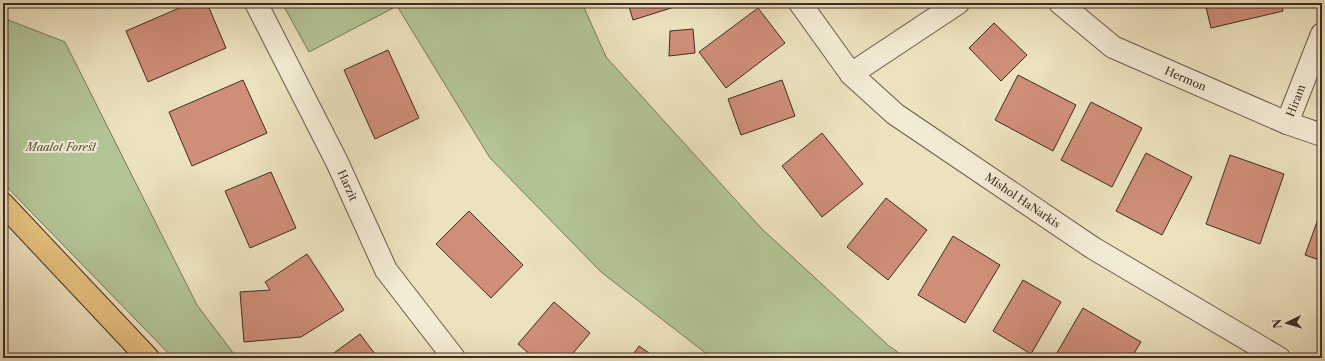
<svg xmlns="http://www.w3.org/2000/svg" width="1325" height="361" font-family="'Libre Caslon Text',serif">
<style>
.green{fill:#b3c495;stroke:#79785c}
.building{fill:#cf8e78;stroke:#3f2c23}
.lines{fill:none;stroke-linecap:round;stroke-linejoin:round}
.minor-casing{stroke:#6a5a4a;stroke-width:24}
.major-casing{stroke:#3f2c23;stroke-width:24}
.minor{stroke:#f3ecd5;stroke-width:22}
.major{stroke:#e6c17f;stroke-width:22}
.labels{text-anchor:middle;stroke-width:4;stroke-linejoin:round;paint-order:stroke}
.street-label{font-size:11px;fill:#3f2c23;stroke:#f3ecd5}
.park-label{font-size:11px;font-style:italic;fill:#564a3a;stroke:#f3ecd5}
</style>
<rect width="100%" height="100%" fill="#ece2be"/>
<filter id="stains"><feTurbulence type="fractalNoise" baseFrequency=".005" numOctaves="4"/><feColorMatrix values="0 0 0 0 .2 0 0 0 0 .09 0 0 0 0 .02 0 0 0 .5 -.17"/></filter>
<radialGradient id="worn" r=".72"><stop offset=".6" stop-color="#630" stop-opacity="0"/><stop offset="1" stop-color="#630" stop-opacity=".3"/></radialGradient>
<g class="green">
<path d="M282 3H582L606 57 761 228 889 346 906 358H712L601 272 490 158 397 6 309 52Z"/>
<path d="M3 18 65 42 197 305 237 358H173L3 183Z"/>
</g>
<g class="building">
<path d="M191 3H207L226 48 148 82 126 31Z"/>
<path d="M628 3H687L633 20Z"/>
<path d="M1205 3H1281L1283 11 1211 28Z"/>
<path d="M758 8 785 43 726 88 699 52Z"/>
<path d="M994 23 1027 55 1001 81 969 48Z"/>
<path d="M693 29 695 53 669 56 670 31Z"/>
<path d="M388 50 419 118 375 139 344 70Z"/>
<path d="M1018 75 1076 105 1053 151 995 120Z"/>
<path d="M243 80 267 133 192 166 169 112Z"/>
<path d="M782 80 795 116 741 135 728 99Z"/>
<path d="M1091 102 1142 128 1112 187 1061 160Z"/>
<path d="M822 133 863 184 822 217 782 166Z"/>
<path d="M1146 153 1192 177 1162 235 1116 211Z"/>
<path d="M1230 155 1284 174 1260 244 1206 224Z"/>
<path d="M271 172 296 228 250 248 225 191Z"/>
<path d="M886 198 927 230 888 280 847 247Z"/>
<path d="M469 211 523 265 491 298 436 244Z"/>
<path d="M1321 211H1322V261L1305 255Z"/>
<path d="M953 236 1000 265 965 323 918 295Z"/>
<path d="M307 254 344 310 301 337 244 342 240 292 270 290 265 282Z"/>
<path d="M1023 280 1061 302 1031 354 993 331Z"/>
<path d="M554 302 590 333 569 358H534L518 344Z"/>
<path d="M1083 308 1141 342 1131 358H1054Z"/>
<path d="M360 334 378 358H327Z"/>
<path d="M639 346 656 358H631Z"/>
</g>
<g class="lines">
<g class="minor-casing">
<g id="minor">
<path id="s1" d="M256 3 337 162 386 270 454 358"/>
<path id="s2" d="M800 3 851 74 895 114 1093 248 1279 358"/>
<path id="s3" d="M1060 3 1113 47 1287 123 1322 135"/>
<path d="M851 74 958 3"/>
<path id="s4" d="M1287 123 1322 34"/>
</g>
</g>
<g class="major-casing">
<path id="major" d="M3 204 148 358"/>
</g>
<use href="#minor" class="minor"/>
<use href="#major" class="major"/>
</g>
<g class="labels">
<g class="street-label">
<text dy="4" stroke="none"><textPath href="#s3" startOffset="148">Hermon</textPath></text>
<text dy="4" stroke="none"><textPath href="#s4" startOffset="24">Hiram</textPath></text>
<text dy="4" stroke="none"><textPath href="#s1" startOffset="204">Harzit</textPath></text>
<text dy="4" stroke="none"><textPath href="#s2" startOffset="301">Mishol HaNarkis</textPath></text>
</g>
<g class="park-label">
<text x="61" y="151">Maalot Forest</text>
</g>
</g>
<rect width="1325" height="361" fill="none" stroke="#ece2be" stroke-width="16"/>
<rect x="4" y="4" width="1317" height="353" fill="none" stroke="#3f2c23" stroke-width="2"/>
<rect x="8" y="8" width="1309" height="345" fill="none" stroke="#3f2c23"/>
<g transform="translate(1287 323) rotate(265)" stroke="#f3ecd5" stroke-width="3" paint-order="stroke">
<path d="M0-3L7 15L0 10L-7 15Z" fill="#3f2c23"/>
<text y="-6" font-size="11" font-weight="bold" text-anchor="middle" fill="#3f2c23">N</text>
</g>
<rect width="100%" height="100%" filter="url(#stains)"/>
<rect width="100%" height="100%" fill="url(#worn)"/>
</svg>
